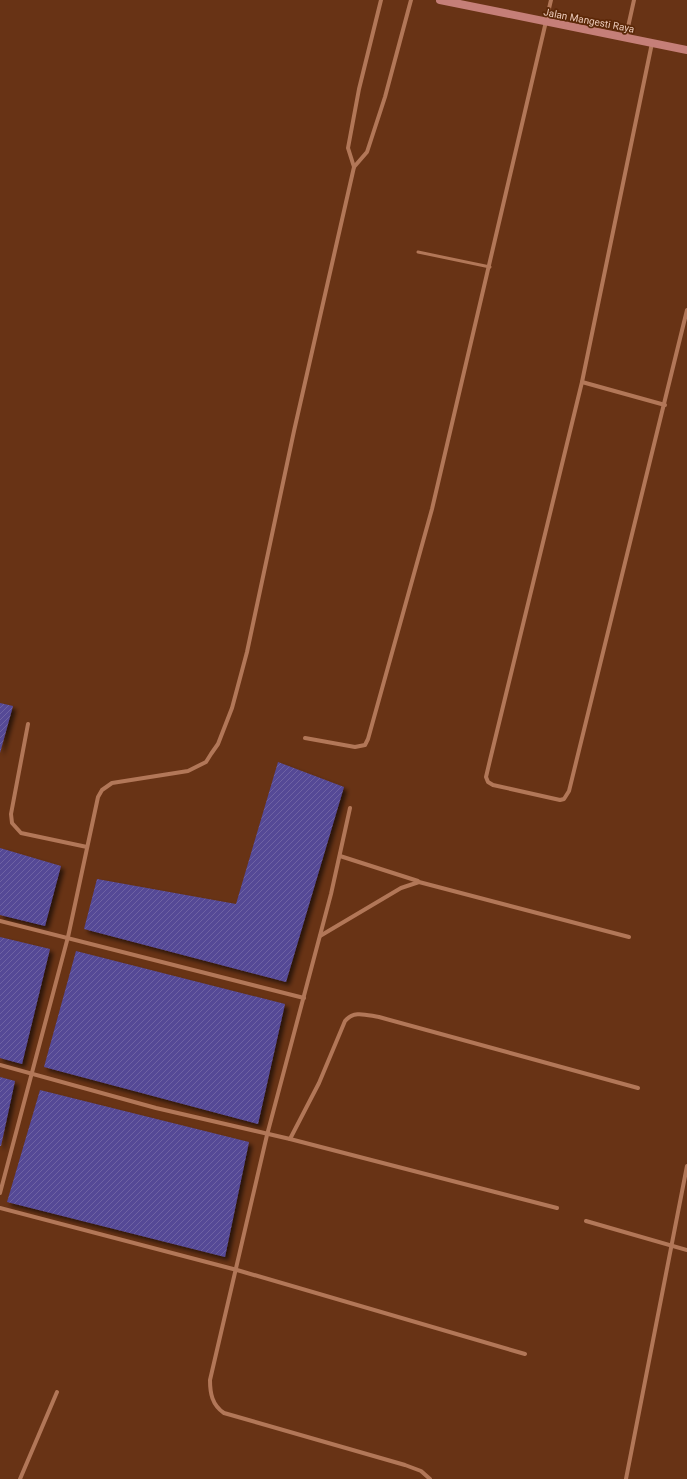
<svg xmlns="http://www.w3.org/2000/svg" width="687" height="1479" font-family="Roboto,sans-serif">
<style>
.building{fill:url(#building-hatch);filter:url(#shadow)}
.lines{fill:none;stroke-linecap:round;stroke-linejoin:round}
.lane{stroke:#b27758;stroke-width:3}
.street{stroke:#b27758;stroke-width:4}
.secondary{stroke:#c57f78;stroke-width:8}
.labels{text-anchor:middle;stroke-width:3.5;stroke-linejoin:round;paint-order:stroke}
.street-label{font-size:10px;fill:#eecdbd;stroke:#5c2808}
</style>
<defs>
<pattern id="building-hatch" width="6" height="6" patternUnits="userSpaceOnUse"><rect width="6" height="6" fill="#554996"/><path d="M-1 1l2-2M0 6l6-6M5 7l2-2" fill="none" stroke="#6e62a3"/></pattern>
<filter id="shadow"><feDropShadow dx="3.5" dy="3.5" stdDeviation="2" flood-color="#0009"/></filter>
</defs>
<rect width="100%" height="100%" fill="#683315"/>
<g class="building">
<path d="M0 703 13 706 0 753Z"/>
<path d="M278 762 344 787 286 982 84 929 97 879 236 904Z"/>
<path d="M0 848 61 866 45 926 0 915Z"/>
<path d="M0 937 50 949 22 1064 0 1058Z"/>
<path d="M76 951 285 1004 258 1124 44 1067Z"/>
<path d="M0 1077 15 1081 1 1146H0Z"/>
<path d="M40 1090 249 1142 225 1257 7 1202Z"/>
</g>
<g class="lines">
<path class="lane" d="M418 252 490 267"/>
<g class="street">
<path d="M626 36 634 0"/>
<path d="M652 43 582 382 490 760 486 777 488 782 493 785 560 800 564 799 569 791 687 310"/>
<path d="M354 167 348 148 359 89 381 0"/>
<path d="M582 382 665 405"/>
<path d="M28 724 11 814 12 823 21 833 87 847"/>
<path d="M305 738 355 747 365 745 368 739 432 509 551 0"/>
<path d="M350 808 331 894 267 1135 210 1380C210 1393 212 1405 224 1413L405 1465 421 1471 430 1479"/>
<path d="M340 856 418 881"/>
<path d="M0 921 304 998"/>
<path d="M320 936 401 888 419 882 629 937"/>
<path d="M0 1065 156 1108 290 1139 557 1208"/>
<path d="M290 1139 319 1083 345 1021C354 1010 366 1015 379 1017L638 1088"/>
<path d="M0 1193 68 937 98 797 102 790 112 783 188 771 206 762 211 754 218 744 232 708 247 652 294 431 354 167 367 152 385 97 411 0"/>
<path d="M0 1208 237 1270 525 1354"/>
<path d="M586 1221 687 1250"/>
<path d="M20 1479 57 1392"/>
<path d="M626 1479 687 1166"/>
</g>
<path class="secondary" d="M440 0 687 50"/>
</g>
<g class="labels">
<g class="street-label">
<text transform="translate(589 20) rotate(11)" y="4">Jalan Mangesti Raya</text>
</g>
</g>
</svg>
